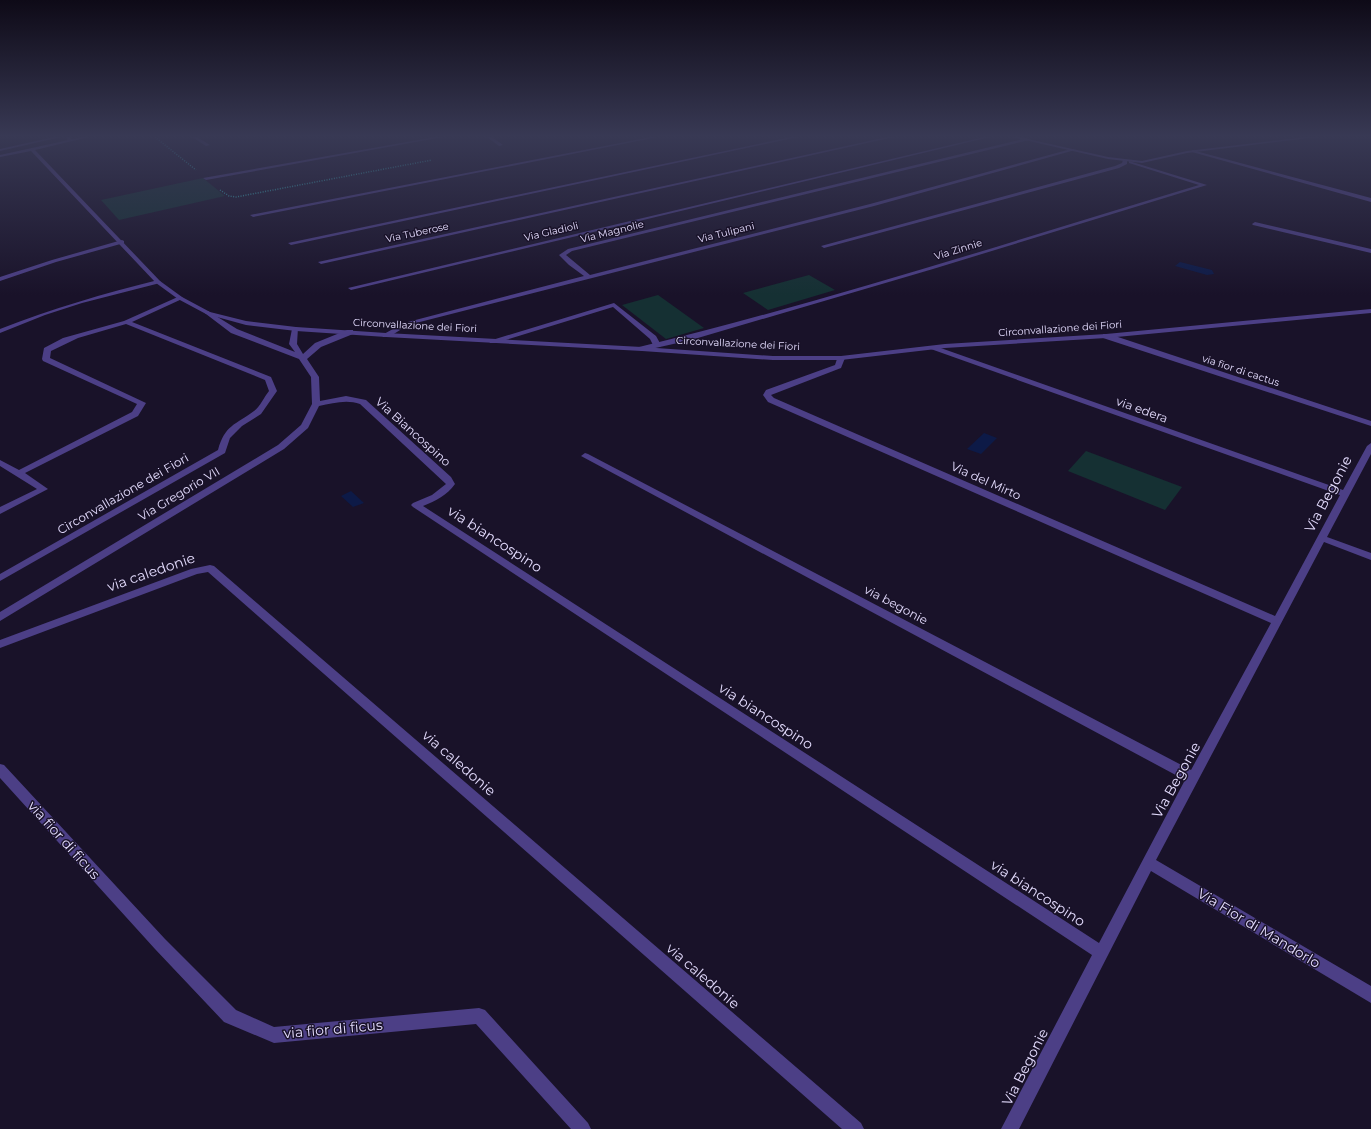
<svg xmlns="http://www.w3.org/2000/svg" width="1371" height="1129" font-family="Montserrat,sans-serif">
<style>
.green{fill:#153033}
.water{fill:#0d1a47}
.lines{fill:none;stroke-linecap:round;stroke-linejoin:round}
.path{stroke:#36adb7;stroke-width:1.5;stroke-dasharray:1 1.5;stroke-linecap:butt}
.service{fill:#4c3f86;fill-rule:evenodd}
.minor{fill:#4c3f86;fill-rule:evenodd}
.tertiary{fill:#4c3f86;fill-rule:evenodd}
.labels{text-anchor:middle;stroke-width:3;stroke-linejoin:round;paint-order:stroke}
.far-street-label{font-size:10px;fill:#e4dcfe;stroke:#191229}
.street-label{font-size:12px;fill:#e4dcfe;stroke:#191229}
.near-street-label{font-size:14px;fill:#e4dcfe;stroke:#191229}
</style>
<rect width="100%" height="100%" fill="#191229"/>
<g class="green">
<path d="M203 178 225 196 119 220 101 200Z"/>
<path d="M809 275 835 290 768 310 743 293Z"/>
<path d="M658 295 704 328 666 339 622 305Z"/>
<path d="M1086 451 1182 487 1165 510 1068 471Z"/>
</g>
<g class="water">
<path d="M1180 262 1212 270 1214 274 1207 275 1175 266Z"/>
<path d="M984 433 997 438 981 454 967 449Z"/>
<path d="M351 491 364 503 353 507 341 496Z"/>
</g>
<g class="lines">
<g class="path">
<path d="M155 137 196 170"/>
<path d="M220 190 229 196 236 197 432 160"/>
</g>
<g class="service">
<path d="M54 137H61L0 151V149Z"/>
<path d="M487 137H492L503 145 499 146Z"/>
<path d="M614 303 656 336 661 345 660 347H654L650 339 613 307 496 343H490L489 341Z"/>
</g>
<g class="minor">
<path d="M66 137H70L72 140 68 141Z"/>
<path d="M192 137H197L210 145 206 146Z"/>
<path d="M435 137H443L206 180 203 178Z"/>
<path d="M651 137H658L253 217 250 215Z"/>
<path d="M791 137H798L291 245 288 243Z"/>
<path d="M887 137H894L321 264 318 262Z"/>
<path d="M984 137H990L351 290 348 288Z"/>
<path d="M1027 138 1029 140 572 251 566 255 590 275 870 204 1071 149 1075 150 874 206 408 325 389 337H383L382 335 404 323 584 276 569 265 559 255 568 249Z"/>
<path d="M1192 150 1371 198V202L1192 152Z"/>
<path d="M1123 160H1127V164L1119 168 824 248 821 246 1115 166 1122 163Z"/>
<path d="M1129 161 1207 185 933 269 691 340 642 351 638 349 639 347C828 301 1013 241 1199 185L1129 163Z"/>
<path d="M1255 222 1371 249V253L1253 225 1252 224Z"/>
<path d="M122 240 124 241V243L56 262 0 281V277L52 260Z"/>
<path d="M158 280 161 282 160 283 82 303 45 315 0 333V329C53 308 103 294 158 280Z"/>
<path d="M180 296 183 298 182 299 132 322 271 377 277 391 261 414 242 426 230 438 225 453 0 581V574L218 450C225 425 235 425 254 411 260 407 264 397 269 391L265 380 126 324 78 338 51 351 50 358 146 403 138 416 25 473 48 489 0 514V507L37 489 0 466V460L19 470 132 412 137 404 43 361 42 359 44 348 63 338 124 321Z"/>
<path d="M208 311 237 329 295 352 289 344 292 329 296 327 298 328 297 344 303 354 315 343 347 330H353V334L321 347 307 359 319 377 320 401 346 396 366 400 451 477 455 484C447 495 436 501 423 506L1099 943 1185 780 581 456 585 453 588 454 1191 770 1271 623 768 402 763 395 766 390 835 365 838 356H844L845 358 841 368 771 395 774 398 1275 616 1340 495 928 348 932 346H935L1343 490 1367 446 1371 443V454L1327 537 1371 553V560L1324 542 1156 860 1371 986V1003L1151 871 1019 1129H1001L1092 955 413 507 411 505 413 503 432 495 446 484 360 404C347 399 333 403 319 406L308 428 284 449 0 621V612L278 445 301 425 312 404 311 377 299 359 231 333 206 314 205 313Z"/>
<path d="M1103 334H1109L1371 421V426L1103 338Z"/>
<path d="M210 565 214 566 861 1123 864 1129H842L208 572 197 574 0 648V640L191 569Z"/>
<path d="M0 764 4 765 165 939 236 1010 274 1027 479 1008 485 1010 588 1123 591 1129H571L476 1024 274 1043 224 1022 155 949 0 778Z"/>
</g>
<g class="tertiary">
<path d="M82 137H89L35 150 160 281 182 297 210 312 246 321 296 327 386 333 642 347 773 356H841L945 344 1106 334 1371 309V313L1106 338 945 348 841 360H773L642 351 386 337 296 331 246 325 206 314 178 299 156 283 31 151 0 157V155Z"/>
<path d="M1012 137H1019L1108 157 1142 161 1187 151 1306 137H1317L1187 153 1142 163 1108 159Z"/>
</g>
</g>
<linearGradient id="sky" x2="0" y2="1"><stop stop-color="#0e0a17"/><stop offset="0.46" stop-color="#383954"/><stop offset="1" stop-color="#383954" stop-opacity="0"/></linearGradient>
<rect width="1371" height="295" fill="url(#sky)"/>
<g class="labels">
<g class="far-street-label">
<text transform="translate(551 231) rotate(-13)" y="4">Via Gladioli</text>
<text transform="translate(612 231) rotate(-14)" y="4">Via Magnolie</text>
<text transform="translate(417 232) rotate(-12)" y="4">Via Tuberose</text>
<text transform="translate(726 232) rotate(-14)" y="4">Via Tulipani</text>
<text transform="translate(958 249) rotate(-17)" y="4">Via Zinnie</text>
<text transform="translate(415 325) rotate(3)" y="4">Circonvallazione dei Fiori</text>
<text transform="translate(1060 328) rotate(-4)" y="4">Circonvallazione dei Fiori</text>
<text transform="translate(738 343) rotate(3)" y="4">Circonvallazione dei Fiori</text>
<text transform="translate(1241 370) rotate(18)" y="4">via fior di cactus</text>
</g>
<g class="street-label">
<text transform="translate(1142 410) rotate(20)" y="4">via edera</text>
<text transform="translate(413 432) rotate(42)" y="4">Via Biancospino</text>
<text transform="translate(986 481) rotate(24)" y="4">Via del Mirto</text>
<text transform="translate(123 494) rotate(-30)" y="4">Circonvallazione dei Fiori</text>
<text transform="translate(179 494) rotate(-31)" y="4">Via Gregorio VII</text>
<text transform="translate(896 605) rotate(28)" y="4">via begonie</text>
</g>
<g class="near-street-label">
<text transform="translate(1328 494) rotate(-62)" y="5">Via Begonie</text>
<text transform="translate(495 539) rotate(33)" y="5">via biancospino</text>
<text transform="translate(151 572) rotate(-19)" y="5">via caledonie</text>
<text transform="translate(766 716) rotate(33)" y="5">via biancospino</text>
<text transform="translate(459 763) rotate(41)" y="5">via caledonie</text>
<text transform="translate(1176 780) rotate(-61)" y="5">Via Begonie</text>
<text transform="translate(64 840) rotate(48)" y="5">via fior di ficus</text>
<text transform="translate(1038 893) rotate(33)" y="5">via biancospino</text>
<text transform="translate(1259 928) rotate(31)" y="5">Via Fior di Mandorlo</text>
<text transform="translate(703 976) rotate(41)" y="5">via caledonie</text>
<text transform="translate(333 1029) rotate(-5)" y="5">via fior di ficus</text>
<text transform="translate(1025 1067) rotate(-63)" y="5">Via Begonie</text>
</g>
</g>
</svg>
